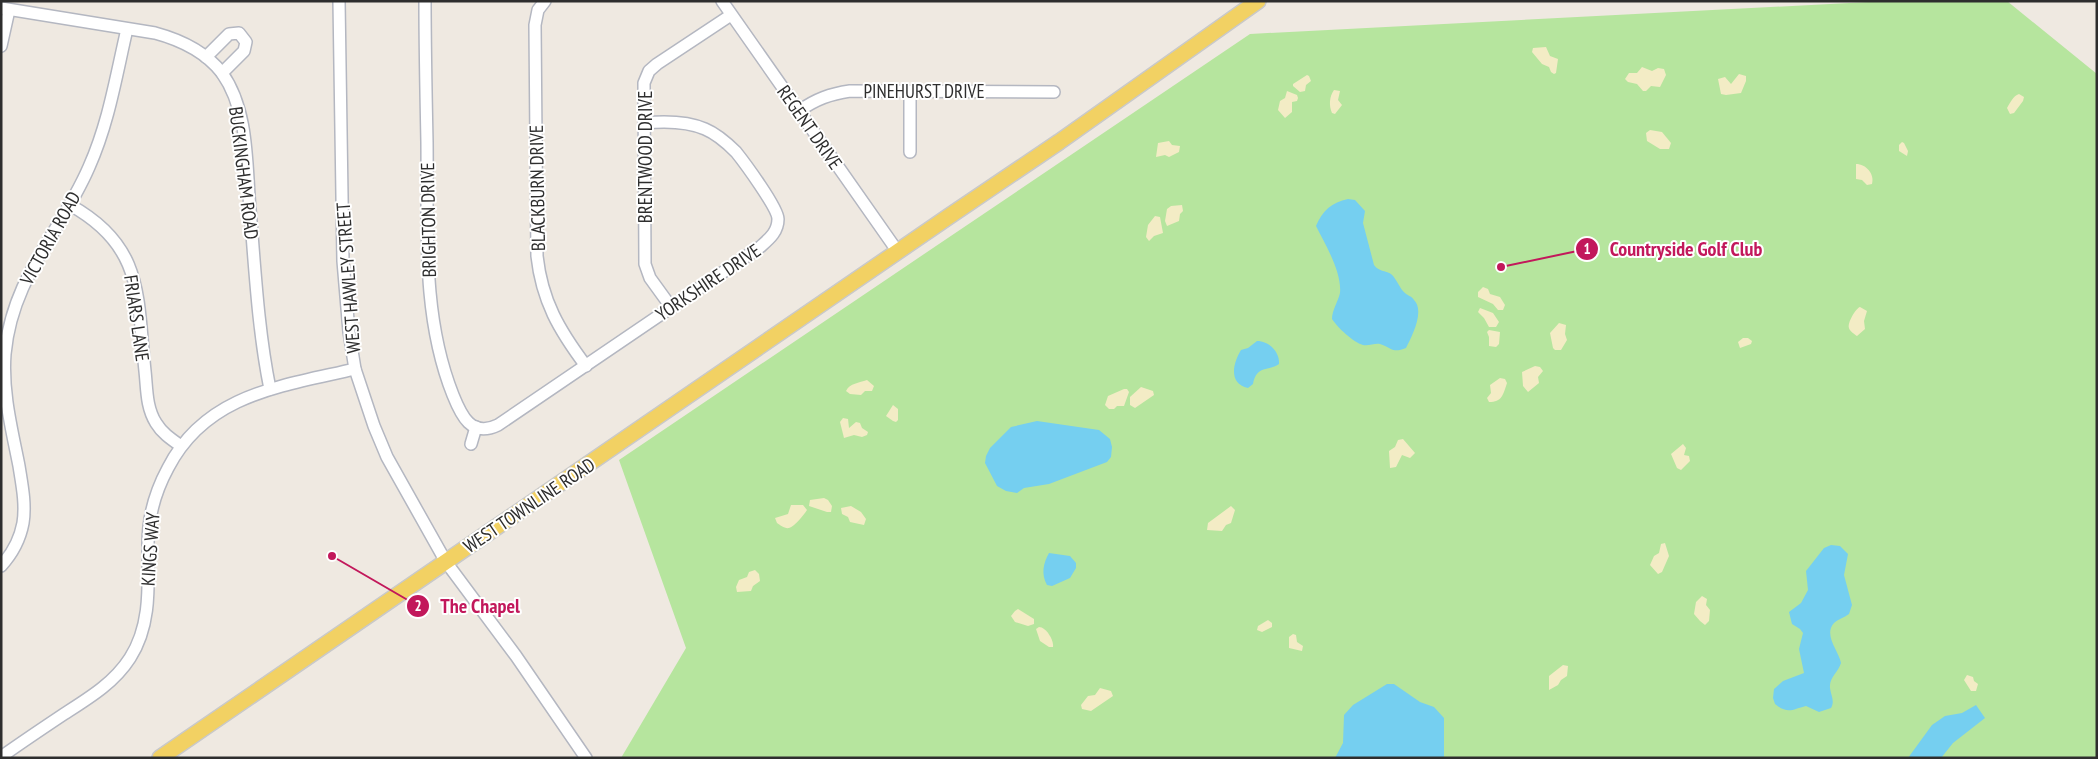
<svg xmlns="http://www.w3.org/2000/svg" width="2098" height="759" font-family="'PT Sans Narrow',sans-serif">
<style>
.green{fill:#b6e59e}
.sand{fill:#f3ecc5}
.water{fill:#75cff0}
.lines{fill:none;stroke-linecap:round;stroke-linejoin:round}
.minor-casing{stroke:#b4b7c1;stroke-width:14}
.major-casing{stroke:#c9c9c9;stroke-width:18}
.minor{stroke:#fff;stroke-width:11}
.major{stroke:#f2d163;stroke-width:15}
.labels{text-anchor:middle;stroke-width:4;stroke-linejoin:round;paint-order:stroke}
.street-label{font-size:19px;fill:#2e2e2e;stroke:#fff}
.leader{fill:none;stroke:#c2185b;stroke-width:2}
.callout-dot{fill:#c2185b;stroke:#fff;stroke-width:2}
.mark-label{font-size:15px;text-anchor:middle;font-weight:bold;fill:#fff}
.callout-label{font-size:20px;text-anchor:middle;font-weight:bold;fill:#c2185b;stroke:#fff;stroke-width:4;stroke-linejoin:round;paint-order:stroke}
</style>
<rect width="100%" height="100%" fill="#efe9e1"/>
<path class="green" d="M1887 1H2007L2097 74V758H621L686 648 619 460 1250 34Z"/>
<g class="sand">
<path d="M1546 47 1550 56 1558 59 1556 73 1554 74 1551 72 1549 67 1542 64 1532 52 1533 48Z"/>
<path d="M1642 67 1652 71 1658 68 1664 69 1666 75 1660 87 1651 86 1646 91H1643L1637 84 1628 82 1625 79 1629 73H1637Z"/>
<path d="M1739 74 1746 76V81L1741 93 1726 95 1721 94 1718 79 1725 77 1731 84Z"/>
<path d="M1307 75 1309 76 1311 81 1306 85 1305 91 1300 92 1293 86V84Z"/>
<path d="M1334 90 1340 91 1338 100 1342 105 1335 114 1332 113C1329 106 1329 97 1334 90Z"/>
<path d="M1287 91 1297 95 1298 98 1297 101 1292 102V112L1285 118 1278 110 1280 101 1285 98Z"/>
<path d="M2019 94 2024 97 2023 101 2014 113 2010 114 2007 108C2010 103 2013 96 2019 94Z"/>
<path d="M1650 130 1662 132 1671 143 1669 149H1660L1647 141 1646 133Z"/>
<path d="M1169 141 1172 145 1180 146 1179 152 1169 157 1165 155 1156 157 1158 143Z"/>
<path d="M1902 142 1904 143 1908 151 1907 156 1899 151V145Z"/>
<path d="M1856 164C1866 164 1875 174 1872 184L1867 185 1862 180 1856 179Z"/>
<path d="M1182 205 1183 211 1180 214 1179 221 1167 226 1165 221 1167 209 1171 206Z"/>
<path d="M1155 216 1160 217 1163 233 1154 236 1149 241 1146 237 1148 225Z"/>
<path d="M1483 287 1488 289 1490 294 1500 297 1505 305 1503 310H1498L1493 304 1478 297V292Z"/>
<path d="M1860 307 1867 311 1864 321 1865 329 1857 336C1855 335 1849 330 1849 328 1847 323 1856 308 1860 307Z"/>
<path d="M1480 308 1493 313 1499 322 1496 327H1489L1484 318 1478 312Z"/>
<path d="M1559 323 1566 325 1565 334 1567 340 1561 350H1555L1553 348 1550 333Z"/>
<path d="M1489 330 1500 332 1499 344 1496 347 1489 346V337L1487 332Z"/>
<path d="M1743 338H1748L1752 341 1751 344 1740 348 1738 342Z"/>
<path d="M1535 366 1540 367 1543 371 1538 377 1539 383 1528 392 1523 386 1522 372Z"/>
<path d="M1500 378 1505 379 1507 383C1503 395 1502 402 1489 402L1487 398 1491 393 1490 385Z"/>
<path d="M867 380 874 386 872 391H865L861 395 850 394 846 391C850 383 859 383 867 380Z"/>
<path d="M1141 387 1153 391 1154 395 1135 408 1130 405V397Z"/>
<path d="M1124 389H1127L1129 392 1124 406H1117L1114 409H1109L1105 405 1108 396Z"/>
<path d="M893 405 898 409V420L896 422 893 421 886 416Z"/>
<path d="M843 418 848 419 849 428 856 422 860 423 862 428 868 432 867 435 862 437 854 435 844 438 840 422Z"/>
<path d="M1403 439 1415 453 1410 458 1402 455 1396 467 1390 468 1389 451 1395 447 1398 440Z"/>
<path d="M1683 444 1686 448 1684 455 1689 456 1690 461 1681 470 1677 468 1671 454Z"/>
<path d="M824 498 828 500 832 506 831 512H827L809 506 810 500Z"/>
<path d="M791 505H803L807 510C803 516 795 526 789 528 785 529 780 525 777 523L775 518 788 514Z"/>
<path d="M851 506 861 512 866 519 864 525 850 522 848 517 842 514 841 508Z"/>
<path d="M1231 506 1235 510 1231 523 1226 525 1222 531 1207 530 1208 523Z"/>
<path d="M1665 543 1669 556 1662 572 1658 574 1650 565 1654 556 1659 553 1661 544Z"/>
<path d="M755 570 759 574 760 581 753 586 751 591 737 592 736 587 739 580 747 577 749 572Z"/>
<path d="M1702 596 1707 599 1706 605 1710 610 1709 621 1705 625 1700 621 1694 614 1696 602Z"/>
<path d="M1018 609 1034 619V624L1028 626 1015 622 1011 616 1015 611Z"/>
<path d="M1268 620 1272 623V627L1262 632 1257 630 1258 626Z"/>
<path d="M1039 627C1046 627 1054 640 1053 647H1049L1040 641 1036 629Z"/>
<path d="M1293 634 1296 635 1297 642 1303 646 1302 651 1289 648V637Z"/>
<path d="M1563 665 1568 666 1567 676 1561 680 1558 685 1549 690V676Z"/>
<path d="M1967 675 1973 677 1974 681 1978 684 1976 691H1971L1964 680Z"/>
<path d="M1100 688 1111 691 1113 696 1091 711 1082 709 1081 705 1088 696 1095 695Z"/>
</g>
<g class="water">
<path d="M1348 199 1355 200 1365 211 1363 223 1374 265C1379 272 1385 270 1391 274 1397 279 1399 288 1405 293 1408 296 1412 296 1414 300 1425 311 1412 336 1406 348 1392 354 1391 347 1380 344 1375 343 1369 346 1363 345 1353 342 1338 328 1332 319 1332 310 1338 302 1340 293 1342 272 1325 244 1316 226 1322 211 1332 202 1348 199Z"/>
<path d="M1257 341C1269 341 1280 352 1279 364 1267 372 1257 365 1253 384L1248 388C1228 384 1233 363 1241 350L1248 348Z"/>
<path d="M1037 421 1099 430 1110 439 1112 447 1111 457 1107 462 1049 484 1024 488 1017 493 1006 491 997 486 985 463 986 456 990 448 1011 427Z"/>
<path d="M1831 545 1840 546 1848 554 1844 575 1852 605 1849 614C1844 618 1838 619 1834 623 1823 635 1839 651 1841 663 1838 673 1829 677 1830 688 1831 696 1835 701 1831 708L1819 712 1806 706C1793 709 1788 715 1775 704L1773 698 1774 689 1783 681 1804 673 1799 649 1803 633 1800 629 1792 624 1789 612 1801 603 1808 590 1806 571 1824 548Z"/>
<path d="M1049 553 1070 556 1076 563V568L1070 578 1052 586 1047 585C1041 574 1043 564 1049 553Z"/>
<path d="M1387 684H1394L1420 702 1434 707 1444 718V758H1335L1343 743 1344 715 1353 705Z"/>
<path d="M1976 705 1985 718 1953 743 1941 758H1908L1932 725 1945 716 1962 713Z"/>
</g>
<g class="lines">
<g class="minor-casing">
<g id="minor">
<path d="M339 1 343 261 349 332 355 369 374 426 387 457 446 562 516 656 586 758"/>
<path d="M425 1C425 48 426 95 427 142 428 227 421 315 453 395 461 415 471 438 498 425L760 247C769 239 778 232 778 219 778 208 744 162 736 152 727 143 717 134 705 129 686 121 666 121 645 123"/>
<path d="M545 1 538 10 535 25 537 256C542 301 559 330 586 366"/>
<path d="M722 1 898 252"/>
<path d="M1 8 155 33C181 40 205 51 222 73 249 111 246 164 250 209 255 269 258 330 270 389"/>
<path d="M1 46 9 10"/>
<path d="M206 57 229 34 239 33 246 42 244 51 222 73"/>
<path d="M910 92V152"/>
<path d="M799 111C816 99 830 94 850 91L1054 92"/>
<path d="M70 205C144 246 137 296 145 371 147 389 146 407 156 423 162 433 171 439 181 446"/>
<path d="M671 307 650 278 645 264 644 83 649 71 657 64 731 15"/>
<path d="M471 444 476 427"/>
<path d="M1 566C12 554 20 539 23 523 26 504 22 485 19 466 12 430 2 392 5 354 12 277 60 234 89 167 109 122 116 76 127 29"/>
<path d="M1 757C22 742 43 728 64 714 89 698 114 683 130 658 152 624 148 583 148 544 148 516 155 492 168 468 206 394 282 386 355 369"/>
</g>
</g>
<g class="major-casing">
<path id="major" d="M160 758 948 217 1059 142 1258 1"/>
</g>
<use href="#minor" class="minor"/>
<use href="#major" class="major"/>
</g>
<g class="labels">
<g class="street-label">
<text x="924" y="98">PINEHURST DRIVE</text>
<text transform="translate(810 127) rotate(55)" y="7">REGENT DRIVE</text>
<text transform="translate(645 157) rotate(-90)" y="7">BRENTWOOD DRIVE</text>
<text transform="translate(244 173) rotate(83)" y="7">BUCKINGHAM ROAD</text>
<text transform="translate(537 188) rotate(-91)" y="7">BLACKBURN DRIVE</text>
<text transform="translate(428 220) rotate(-91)" y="7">BRIGHTON DRIVE</text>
<text transform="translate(50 238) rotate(-61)" y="7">VICTORIA ROAD</text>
<text transform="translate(348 278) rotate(-94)" y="7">WEST HAWLEY STREET</text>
<text transform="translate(708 282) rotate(-34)" y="7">YORKSHIRE DRIVE</text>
<text transform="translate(137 318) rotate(82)" y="7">FRIARS LANE</text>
<text transform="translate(529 505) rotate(-34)" y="7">WEST TOWNLINE ROAD</text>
<text transform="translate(150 549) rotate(-86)" y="7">KINGS WAY</text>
</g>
</g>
<path class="leader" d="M1501 267L1587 249M332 556L418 606"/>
<g class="callout-dot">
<circle cx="1501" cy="267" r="5"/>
<circle cx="332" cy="556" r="5"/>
<circle cx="1587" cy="249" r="12"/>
<circle cx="418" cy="606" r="12"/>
</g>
<g class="mark-label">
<text x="1587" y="254">1</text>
<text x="418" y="611">2</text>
</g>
<g class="callout-label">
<text x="1686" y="256">Countryside Golf Club</text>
<text x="480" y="613">The Chapel</text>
</g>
<rect width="2098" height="759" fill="none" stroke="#2e2e2e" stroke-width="5"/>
</svg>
